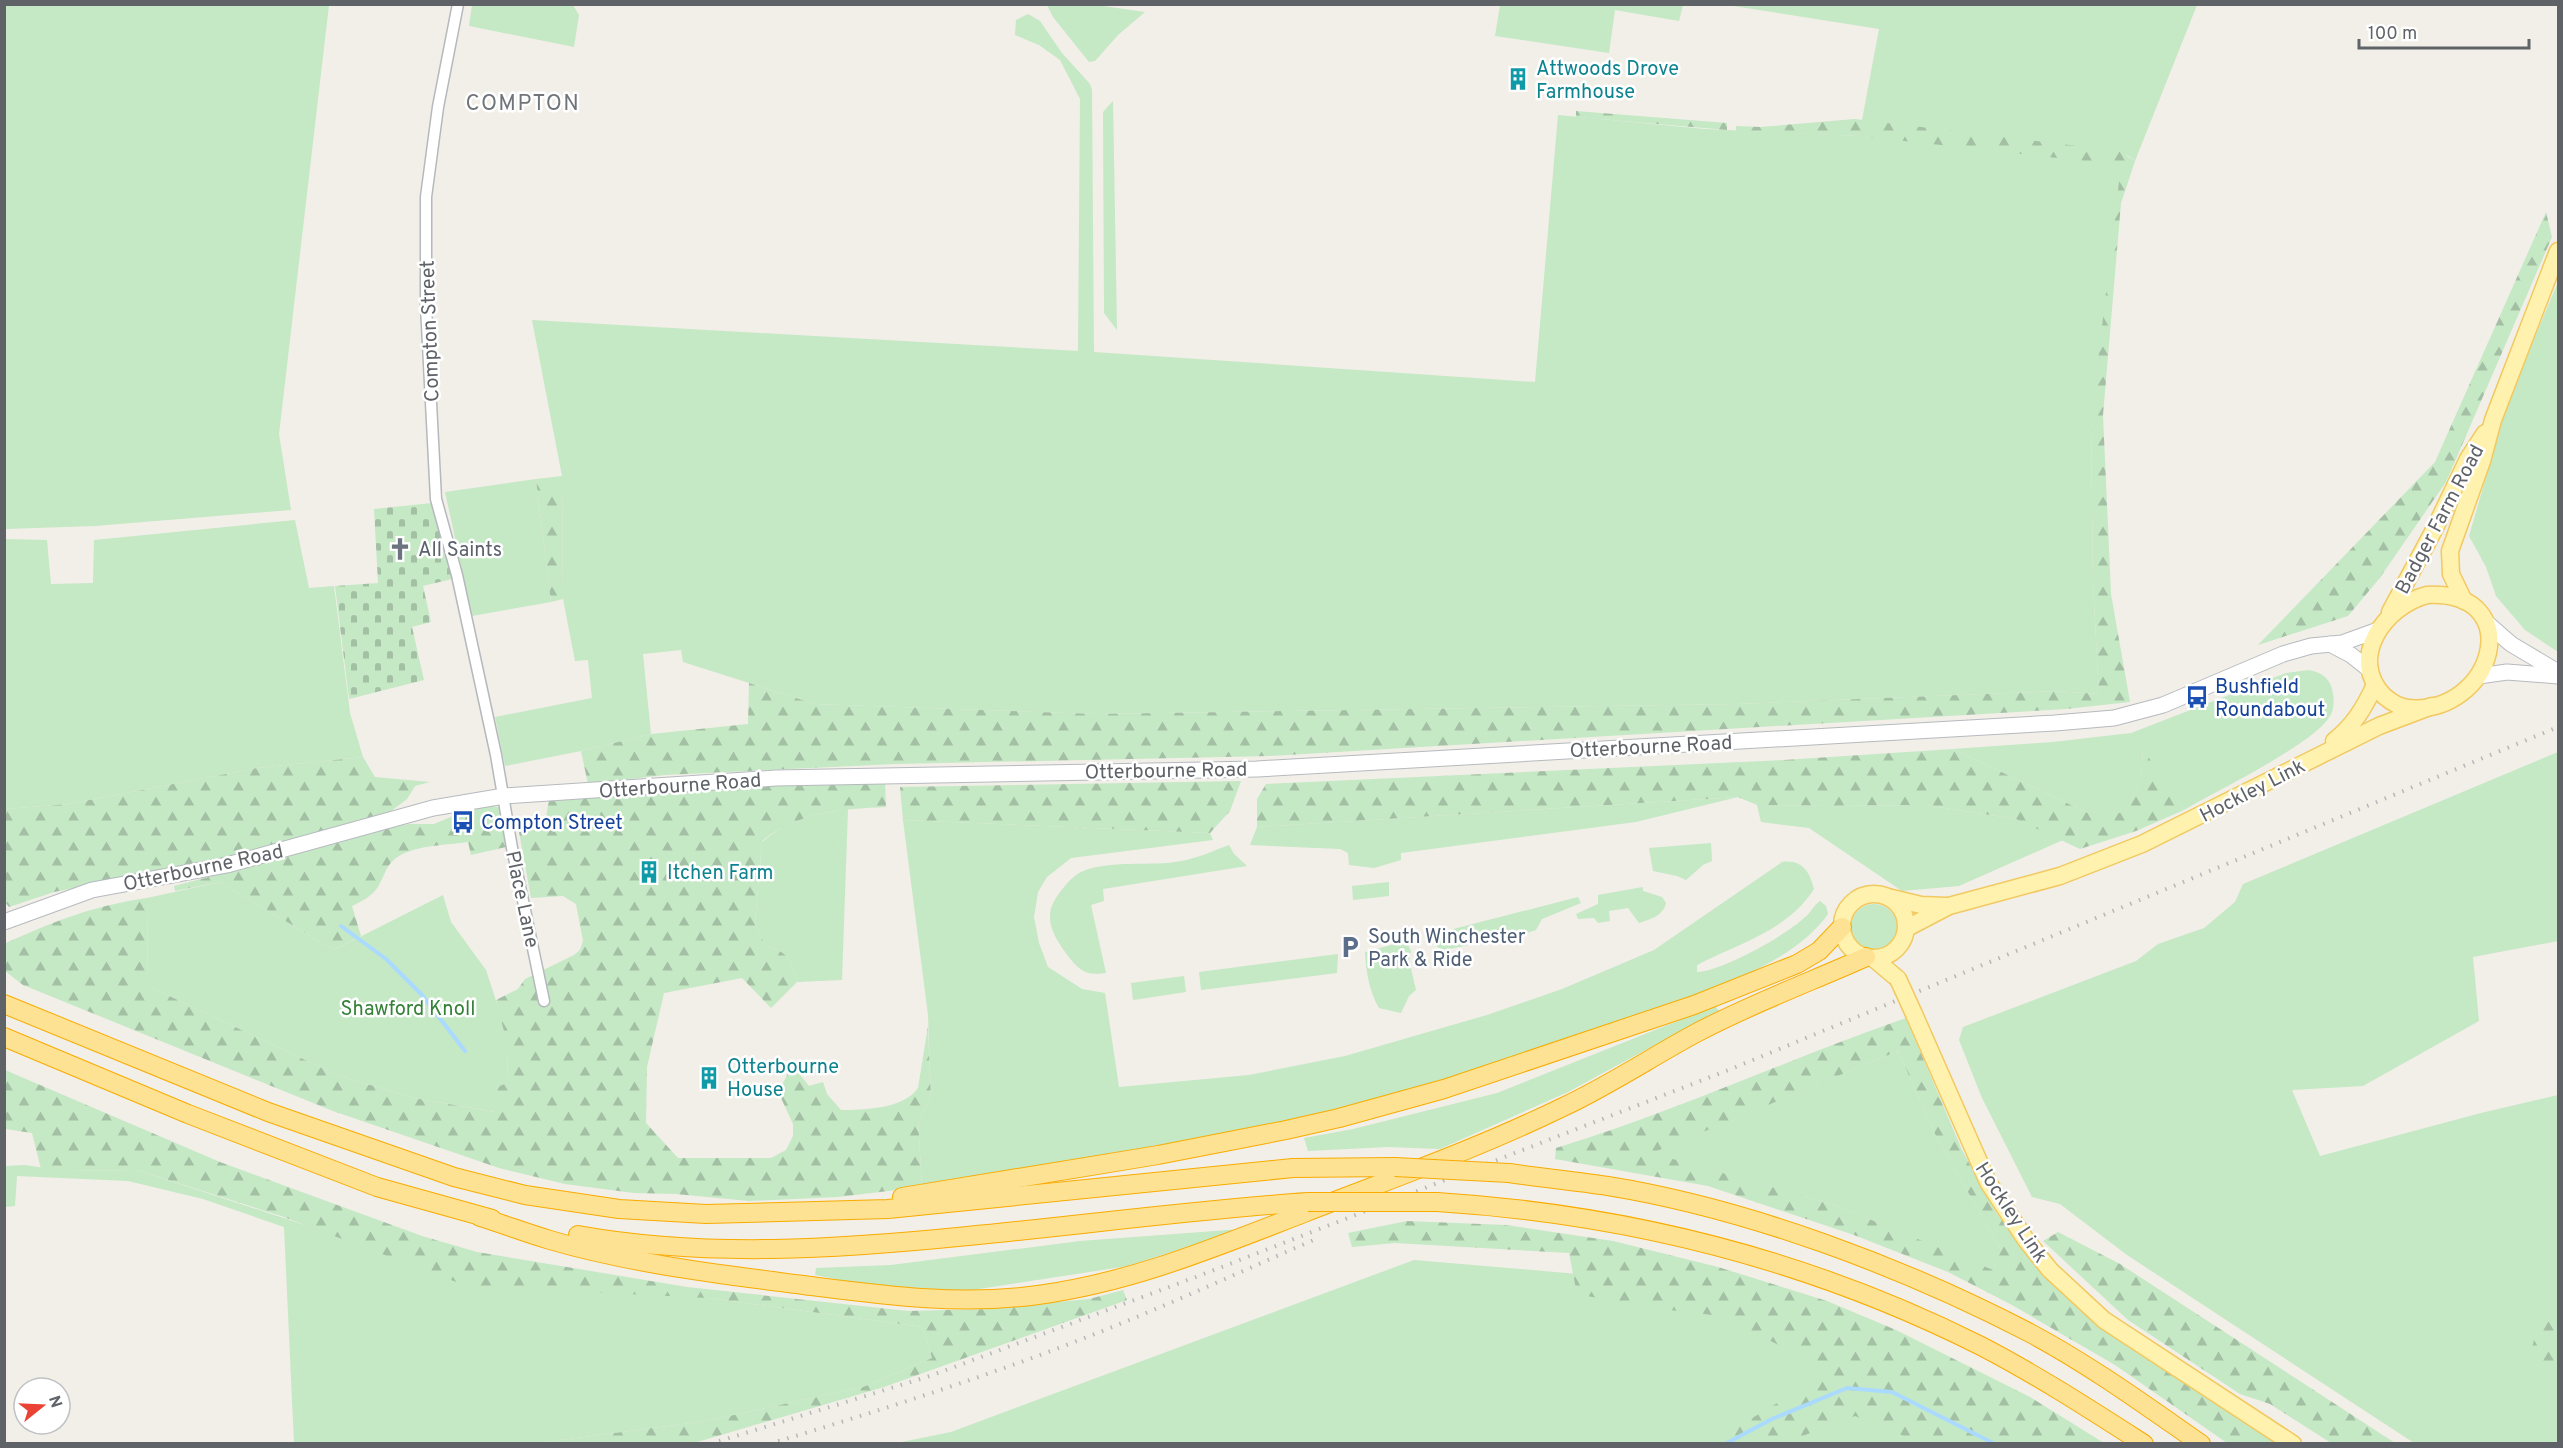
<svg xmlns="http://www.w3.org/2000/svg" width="2563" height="1448" font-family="Overpass,sans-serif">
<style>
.green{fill:#c5e8c5}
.forest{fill:url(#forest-firs);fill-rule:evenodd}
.cemetery{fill:url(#cemetery-stones)}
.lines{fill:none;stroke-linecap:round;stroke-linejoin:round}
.stream{stroke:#aadaff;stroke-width:4}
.street-casing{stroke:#b5b8bc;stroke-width:13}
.secondary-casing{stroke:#b6babf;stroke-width:17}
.primary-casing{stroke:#f2c960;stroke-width:19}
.highway-casing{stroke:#f9ab00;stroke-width:20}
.street{stroke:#fff;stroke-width:10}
.secondary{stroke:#fff;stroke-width:15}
.primary{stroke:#fff2af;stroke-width:16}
.highway{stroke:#fde293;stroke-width:18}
.rail{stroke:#b6b7b8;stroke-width:4;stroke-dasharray:1.5 8;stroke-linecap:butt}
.primary-bridge-casing{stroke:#f2c960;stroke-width:19;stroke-linecap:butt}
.highway-bridge-casing{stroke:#f9ab00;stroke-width:20;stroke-linecap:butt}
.primary-bridge{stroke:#fff2af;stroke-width:16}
.highway-bridge{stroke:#fde293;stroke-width:18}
.labels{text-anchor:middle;stroke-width:5;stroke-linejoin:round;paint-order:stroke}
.culture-label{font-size:20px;fill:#0d838f;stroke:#fff;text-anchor:start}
.street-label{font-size:20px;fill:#5f6368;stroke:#fff}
.worship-label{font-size:20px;fill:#5b616d;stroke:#fff;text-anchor:start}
.transit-label{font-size:20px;fill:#164399;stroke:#fff;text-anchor:start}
.service-label{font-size:20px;fill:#4e5e75;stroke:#fff;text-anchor:start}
.park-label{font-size:20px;fill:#348238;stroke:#fff}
.quarter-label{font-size:22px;letter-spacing:1.5px;fill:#70757a;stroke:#fff}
</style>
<defs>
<pattern id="forest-firs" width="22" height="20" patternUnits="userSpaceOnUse" patternTransform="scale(1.5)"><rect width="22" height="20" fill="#c5e8c5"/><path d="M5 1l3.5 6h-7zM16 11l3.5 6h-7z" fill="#a3c0a4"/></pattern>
<pattern id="cemetery-stones" width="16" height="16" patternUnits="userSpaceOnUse" patternTransform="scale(1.5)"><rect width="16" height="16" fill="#c5e8c5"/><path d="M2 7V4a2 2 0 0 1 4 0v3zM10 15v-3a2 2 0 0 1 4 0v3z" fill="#a3c0a4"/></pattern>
</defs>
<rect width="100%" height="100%" fill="#f1efe8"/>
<g class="green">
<path d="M5 4 329 5 279 434 291 510 95 526 5 529Z"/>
<path d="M472 5H573L579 15 574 47 469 26Z"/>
<path d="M1047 5H1096L1145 12 1118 35 1095 61 1089 62 1053 17Z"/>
<path d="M1500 5V4L1683 5 1679 21 1615 10 1609 53 1495 36Z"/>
<path d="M1727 5H2197L2135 161 2127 155 2091 420 2093 584 2099 694 2056 691 1737 704 1097 714 815 704 683 662 681 650 643 654 651 734 581 751 505 766 495 717 592 698 588 660 575 661 563 599 562 476 532 320 1078 351 1080 99 1060 60 1039 45 1015 35 1016 20 1028 14 1040 21 1062 53 1090 84 1092 90 1094 352 1535 382 1558 115 1705 129 1859 136 1879 29Z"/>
<path d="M1113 101 1117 330 1104 313 1103 112Z"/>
<path d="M2558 282V652L2525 630 2496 596 2486 567 2469 536 2508 401Z"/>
<path d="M536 479 551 602 472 616 445 492Z"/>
<path d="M295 520 309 588 334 586 350 713 363 757 257 768 68 804 5 809V539L47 540 51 584 93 583 94 540Z"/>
<path d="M2309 670C2320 672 2329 677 2332 689 2334 697 2335 708 2330 716 2314 744 2216 791 2184 810L2143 750 2141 779 2125 813H2088L1953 749 2053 742 2131 733 2286 673Z"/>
<path d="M2558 752V941L2473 957 2479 1021 2363 1086 2292 1090 2320 1156 2481 1113 2558 1095V1443H2414L2127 1255 2060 1204 2032 1197 1982 1098 1959 1040 1963 1027 2136 961 2158 944 2204 928 2235 902 2243 884Z"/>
<path d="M1738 797 1636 822 1401 853V860L1374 868 1349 865 1348 853 1340 849 1250 845 1257 827Z"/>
<path d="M1757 805 1828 806 1925 805 2016 819 2063 840 1959 886 1902 891 1809 828 1761 822Z"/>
<path d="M848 809 842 980 797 982C790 959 790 953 765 945L755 923 762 842C790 818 813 815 848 809Z"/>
<path d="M903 820 1210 833 1213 840 1071 858 1047 877 1038 892 1034 917 1039 943 1048 967 1082 989 1105 993 1119 1087 1249 1075 1345 1056 1487 1015 1562 989 1654 950 1782 862C1802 859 1810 872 1814 889 1787 931 1739 943 1697 965V972C1722 971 1785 936 1804 918 1811 913 1813 906 1820 901L1826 906 1828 914C1787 973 1671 1004 1604 1027 1502 1060 1401 1097 1296 1121 1173 1149 1047 1166 922 1187L918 1119 931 1099 928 1015Z"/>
<path d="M1711 843 1712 861 1703 865 1686 880 1677 876 1653 871 1649 848Z"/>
<path d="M1229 845 1234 854 1247 866 1103 889 1104 901 1091 905 1106 973C1086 976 1080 971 1068 956 1055 938 1042 919 1056 898 1062 889 1071 877 1081 872 1110 859 1151 867 1181 861 1198 858 1213 851 1229 845Z"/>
<path d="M220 882 334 950 443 895 451 922 486 970 500 1013 508 1047 507 1083 488 1091 496 1112 414 1098 337 1075 148 986 147 898Z"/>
<path d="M1389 882V896L1353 900 1352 886Z"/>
<path d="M1643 887V891L1662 897 1666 903C1663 916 1651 919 1639 923L1628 908 1609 911 1610 921 1598 923 1594 918 1578 919 1576 914 1598 904V895Z"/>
<path d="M1578 897 1581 903 1542 919 1536 930 1524 934 1444 950 1437 947 1434 934Z"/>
<circle cx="1874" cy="927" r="23"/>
<path d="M1406 941 1411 951 1409 960 1416 990 1409 996 1401 1013 1379 1008C1369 991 1366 971 1365 952Z"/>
<path d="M1338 954 1337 973 1201 990 1199 972Z"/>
<path d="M1184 976 1186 992 1133 1000 1131 983Z"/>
<path d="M1715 1006 1721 1013 1664 1040 1568 1092 1440 1149 1388 1147 1308 1151 1304 1138 1353 1129 1497 1093Z"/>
<path d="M1898 1051 1936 1136 2001 1250 1993 1271 1835 1205 1651 1153Z"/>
<path d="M25 1165 64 1171 137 1170 314 1228 708 1298 923 1327 932 1358 863 1387 706 1421 538 1443H294L284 1227 203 1199 128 1181 17 1176 15 1206 5 1207V1166Z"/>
<path d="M1242 1229 1128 1266 966 1291 879 1288 815 1275 816 1268 891 1265 1080 1241Z"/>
<path d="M1414 1260 1696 1284 2057 1444H892L951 1432Z"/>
</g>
<g class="forest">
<path d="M1576 111 1727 123V130L1576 117Z"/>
<path d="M1855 119 2119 151 2135 161 2121 203 2103 415 2111 594 2130 702 2066 709 1269 756 895 764 665 775 588 784 581 751 651 734 748 724 749 683 815 704 1097 714 1737 704 2056 691 2099 694 2093 584 2091 420 2121 165 1859 136 1736 131V126L1761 127Z"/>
<path d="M2546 212 2552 237 2446 482 2379 579 2348 616 2258 645 2435 462Z"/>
<path d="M562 476 563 599 551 602 536 479Z"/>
<path d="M1953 749 2088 813H2125L2141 779 2143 749 2184 810 2136 831 2080 849 2016 819 1925 805 1828 806 1757 805 1738 797 1257 827V799L1266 784 1784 760Z"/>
<path d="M363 757 375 777 430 782 415 786 407 799 387 814V828L409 824H434L472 808 489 805 501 808 506 847 471 855 468 842C447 845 418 845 399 856 387 862 384 877 378 887 371 897 362 901 352 906L361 936 334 950 220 882 175 891 174 886 255 865 112 881 54 892 9 907 4 901V809L68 804 257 768Z"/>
<path d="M885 781 886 807C841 809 798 812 762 841L755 923 765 945C790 953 790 959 797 982L771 1008 742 978 664 993 647 1067 646 1123 678 1158H771L786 1150 793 1136V1124L781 1098V1087L790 1069 797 1071 809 1086 823 1082 827 1094 841 1110C863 1110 904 1109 918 1088L928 1026 931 1099 918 1119 922 1187 838 1197 749 1201 676 1194 634 1193 565 1184 499 1168 333 1111 23 985 5 971 4 944C54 921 93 906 147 898L148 986 337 1075 414 1098 495 1112 487 1091 507 1083 508 1047 496 1000 518 989 525 979 574 955 580 950 583 941 576 904 563 896 531 898 519 832 544 828 549 800 755 785Z"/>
<path d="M1241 781 1230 811 1210 833 903 820 900 787Z"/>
<path d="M1906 1018 1962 1150 1997 1214 2033 1260 2075 1305 2128 1347 2278 1443H2227L2115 1365 2012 1305 1948 1272 1854 1235 1708 1186 1555 1159 1556 1148C1675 1112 1788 1059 1906 1018ZM1898 1051 1936 1136 2001 1250 1993 1270 1835 1205 1652 1153Z"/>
<path d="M5 1070 220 1162 422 1236 477 1252 687 1287 908 1311 989 1309 1089 1299 1123 1290 1127 1300 884 1387 694 1443H538L706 1421 863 1387 932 1358 923 1327 708 1298 467 1286 281 1216 137 1170 64 1171 41 1169 32 1133 5 1129Z"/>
<path d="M1407 1221 1506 1225 1613 1241 1718 1267 1827 1301 1896 1330 2030 1397 2104 1443H1921L1855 1416 1784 1443H1711L1830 1371 1721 1316 1644 1307 1577 1294 1569 1253 1395 1243 1352 1247 1348 1233Z"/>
<path d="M2058 1232 2120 1264 2395 1443H2331L2270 1404 2240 1394 2128 1320 2043 1241Z"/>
<path d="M2558 1303V1381L2532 1348 2536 1332Z"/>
</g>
<path class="cemetery" d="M432 503 452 579 423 586 431 622 412 627 424 680 349 699 335 586 378 583 374 509Z"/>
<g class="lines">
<g class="stream">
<path d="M341 926 386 959 422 995 465 1051"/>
<path d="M1725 1444 1772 1419 1847 1388 1892 1392 1995 1444"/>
</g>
<g class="street-casing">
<path id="street" d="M458 4 438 107 426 197V306L436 499 457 575 496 755 512 848 544 1001"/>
</g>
<g class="secondary-casing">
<g id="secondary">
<path d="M2487 623 2511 644 2558 672"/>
<path d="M2330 644 2351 655 2370 670"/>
<path d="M2479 676 2507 672 2558 676"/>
<path d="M4 922 92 890 227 865 433 808 504 796 776 778 1257 769 2055 723 2114 718 2163 705 2283 654 2311 646 2342 643 2378 630"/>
</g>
</g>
<g class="primary-casing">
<g id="primary">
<path d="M2427 595C2529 590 2494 716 2408 708 2399 707 2391 702 2384 696 2347 658 2385 606 2427 595Z"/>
<path d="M2464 601 2451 574 2450 551 2482 461 2493 420 2558 251"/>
<path d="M2390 612 2434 530 2468 459 2485 433"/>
<path d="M2334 741C2354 725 2364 708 2375 685"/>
<circle cx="1874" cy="926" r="32"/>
<path d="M1892 898 1921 905 1946 906"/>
<path d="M1907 928 1949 906 2060 876 2142 844 2379 726 2432 706"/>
<path d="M1873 958 1898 979"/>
<path d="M1914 1014 1988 1182 2026 1240 2050 1270 2104 1320 2293 1444"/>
</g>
</g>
<g class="highway-casing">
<g id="highway">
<path d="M4 1004 268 1112 454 1177 525 1195 619 1209 706 1214 888 1209 1293 1168 1395 1167"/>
<path d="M4 1037 188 1114 377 1187 492 1219"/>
<path d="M1509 1173C1542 1178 1575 1181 1608 1186 1749 1209 1903 1267 2030 1333 2090 1365 2145 1405 2201 1444"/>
<path d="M902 1197 1158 1155 1286 1130 1339 1118 1444 1089 1694 1005 1797 964 1819 951 1842 927"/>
<path d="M1437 1202C1627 1214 1810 1260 1981 1346 2037 1375 2091 1410 2144 1444"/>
<path d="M480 1217C503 1224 526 1233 550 1240 632 1264 719 1274 803 1285 882 1295 959 1306 1038 1295 1133 1282 1216 1247 1304 1213 1391 1179 1479 1148 1563 1107 1610 1085 1653 1056 1698 1032 1753 1003 1810 982 1866 957"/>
<path d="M578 1235C707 1258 839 1249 968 1236 1082 1225 1194 1210 1308 1202"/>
</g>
</g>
<use href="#street" class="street"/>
<use href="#secondary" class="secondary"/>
<use href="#primary" class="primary"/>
<use href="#highway" class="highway"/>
<g class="rail">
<path d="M710 1444 930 1376 1196 1277 1731 1069 2558 727"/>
<path d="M769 1444C882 1410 995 1374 1105 1330 1177 1301 1247 1269 1318 1238"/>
</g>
<g class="primary-bridge-casing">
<path id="primary-bridge" d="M1898 979 1914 1014"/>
</g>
<g class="highway-bridge-casing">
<g id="highway-bridge">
<path d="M1395 1167 1509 1173"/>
<path d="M1308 1202H1437"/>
</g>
</g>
<use href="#primary-bridge" class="primary-bridge"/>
<use href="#highway-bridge" class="highway-bridge"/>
</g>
<defs>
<g id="building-bare" transform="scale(1.8)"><path d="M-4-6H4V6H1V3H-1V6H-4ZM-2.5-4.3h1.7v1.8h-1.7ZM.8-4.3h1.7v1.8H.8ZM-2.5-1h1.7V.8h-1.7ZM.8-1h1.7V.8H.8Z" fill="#0f9aa8" stroke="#fff" stroke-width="2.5" paint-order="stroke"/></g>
<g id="church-bare" transform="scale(1.8)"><path d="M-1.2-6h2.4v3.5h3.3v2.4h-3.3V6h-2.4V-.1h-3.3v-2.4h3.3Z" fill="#6b7280" stroke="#fff" stroke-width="2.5" paint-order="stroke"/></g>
<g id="bus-bare" transform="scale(1.8)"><path d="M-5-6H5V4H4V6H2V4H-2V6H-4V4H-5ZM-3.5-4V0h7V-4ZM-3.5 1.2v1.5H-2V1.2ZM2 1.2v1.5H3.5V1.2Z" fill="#1a4fb4" stroke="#fff" stroke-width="2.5" paint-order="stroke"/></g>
<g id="parking-bare" transform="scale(1.8)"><path d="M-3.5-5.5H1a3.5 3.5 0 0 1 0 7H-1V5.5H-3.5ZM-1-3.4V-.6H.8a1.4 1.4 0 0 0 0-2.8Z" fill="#5c6f8a" stroke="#fff" stroke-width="2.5" paint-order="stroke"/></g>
</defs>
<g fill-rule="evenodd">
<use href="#building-bare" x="1518" y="79"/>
<use href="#church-bare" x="400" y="549"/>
<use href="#bus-bare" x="2197" y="697"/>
<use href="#bus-bare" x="463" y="822"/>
<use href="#building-bare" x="649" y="872"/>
<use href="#parking-bare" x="1350" y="947"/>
<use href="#building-bare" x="709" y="1078"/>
</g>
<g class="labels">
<g class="culture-label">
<text x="1536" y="75">Attwoods Drove<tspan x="1536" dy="23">Farmhouse</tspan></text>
<text x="667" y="879">Itchen Farm</text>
<text x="727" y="1073">Otterbourne<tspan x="727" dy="23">House</tspan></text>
</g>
<g class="street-label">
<text transform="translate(429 331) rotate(-92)" y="7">Compton Street</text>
<text transform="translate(2439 519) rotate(-62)" y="7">Badger Farm Road</text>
<text transform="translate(1651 746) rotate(-3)" y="7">Otterbourne Road</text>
<text transform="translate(1166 770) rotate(-1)" y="7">Otterbourne Road</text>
<text transform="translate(680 785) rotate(-4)" y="7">Otterbourne Road</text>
<text transform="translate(2252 790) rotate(-27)" y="7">Hockley Link</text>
<text transform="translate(203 867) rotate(-12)" y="7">Otterbourne Road</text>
<text transform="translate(523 899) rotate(78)" y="7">Place Lane</text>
<text transform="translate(2012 1212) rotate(57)" y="7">Hockley Link</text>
</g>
<g class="worship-label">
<text x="418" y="556">All Saints</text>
</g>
<g class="transit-label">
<text x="2215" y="693">Bushfield<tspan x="2215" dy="23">Roundabout</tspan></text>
<text x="481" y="829">Compton Street</text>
</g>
<g class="service-label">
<text x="1368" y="943">South Winchester<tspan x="1368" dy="23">Park &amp; Ride</tspan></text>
</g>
<g class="park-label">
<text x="408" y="1015">Shawford Knoll</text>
</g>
<g class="quarter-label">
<text x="523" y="110">COMPTON</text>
</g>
</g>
<rect width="2563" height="1448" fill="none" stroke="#5f6368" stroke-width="12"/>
<g transform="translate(42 1406) rotate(72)"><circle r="28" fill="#ffffff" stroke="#bfc1c3" stroke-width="1.5"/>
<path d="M0-4.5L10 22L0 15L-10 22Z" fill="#ea4335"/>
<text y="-9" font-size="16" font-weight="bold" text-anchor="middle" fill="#5f6368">N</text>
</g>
<path d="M2359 39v9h170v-9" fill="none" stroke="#5f6368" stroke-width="3"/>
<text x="2368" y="39" font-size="18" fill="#5f6368" stroke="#ffffff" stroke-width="4.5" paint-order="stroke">100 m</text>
</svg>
